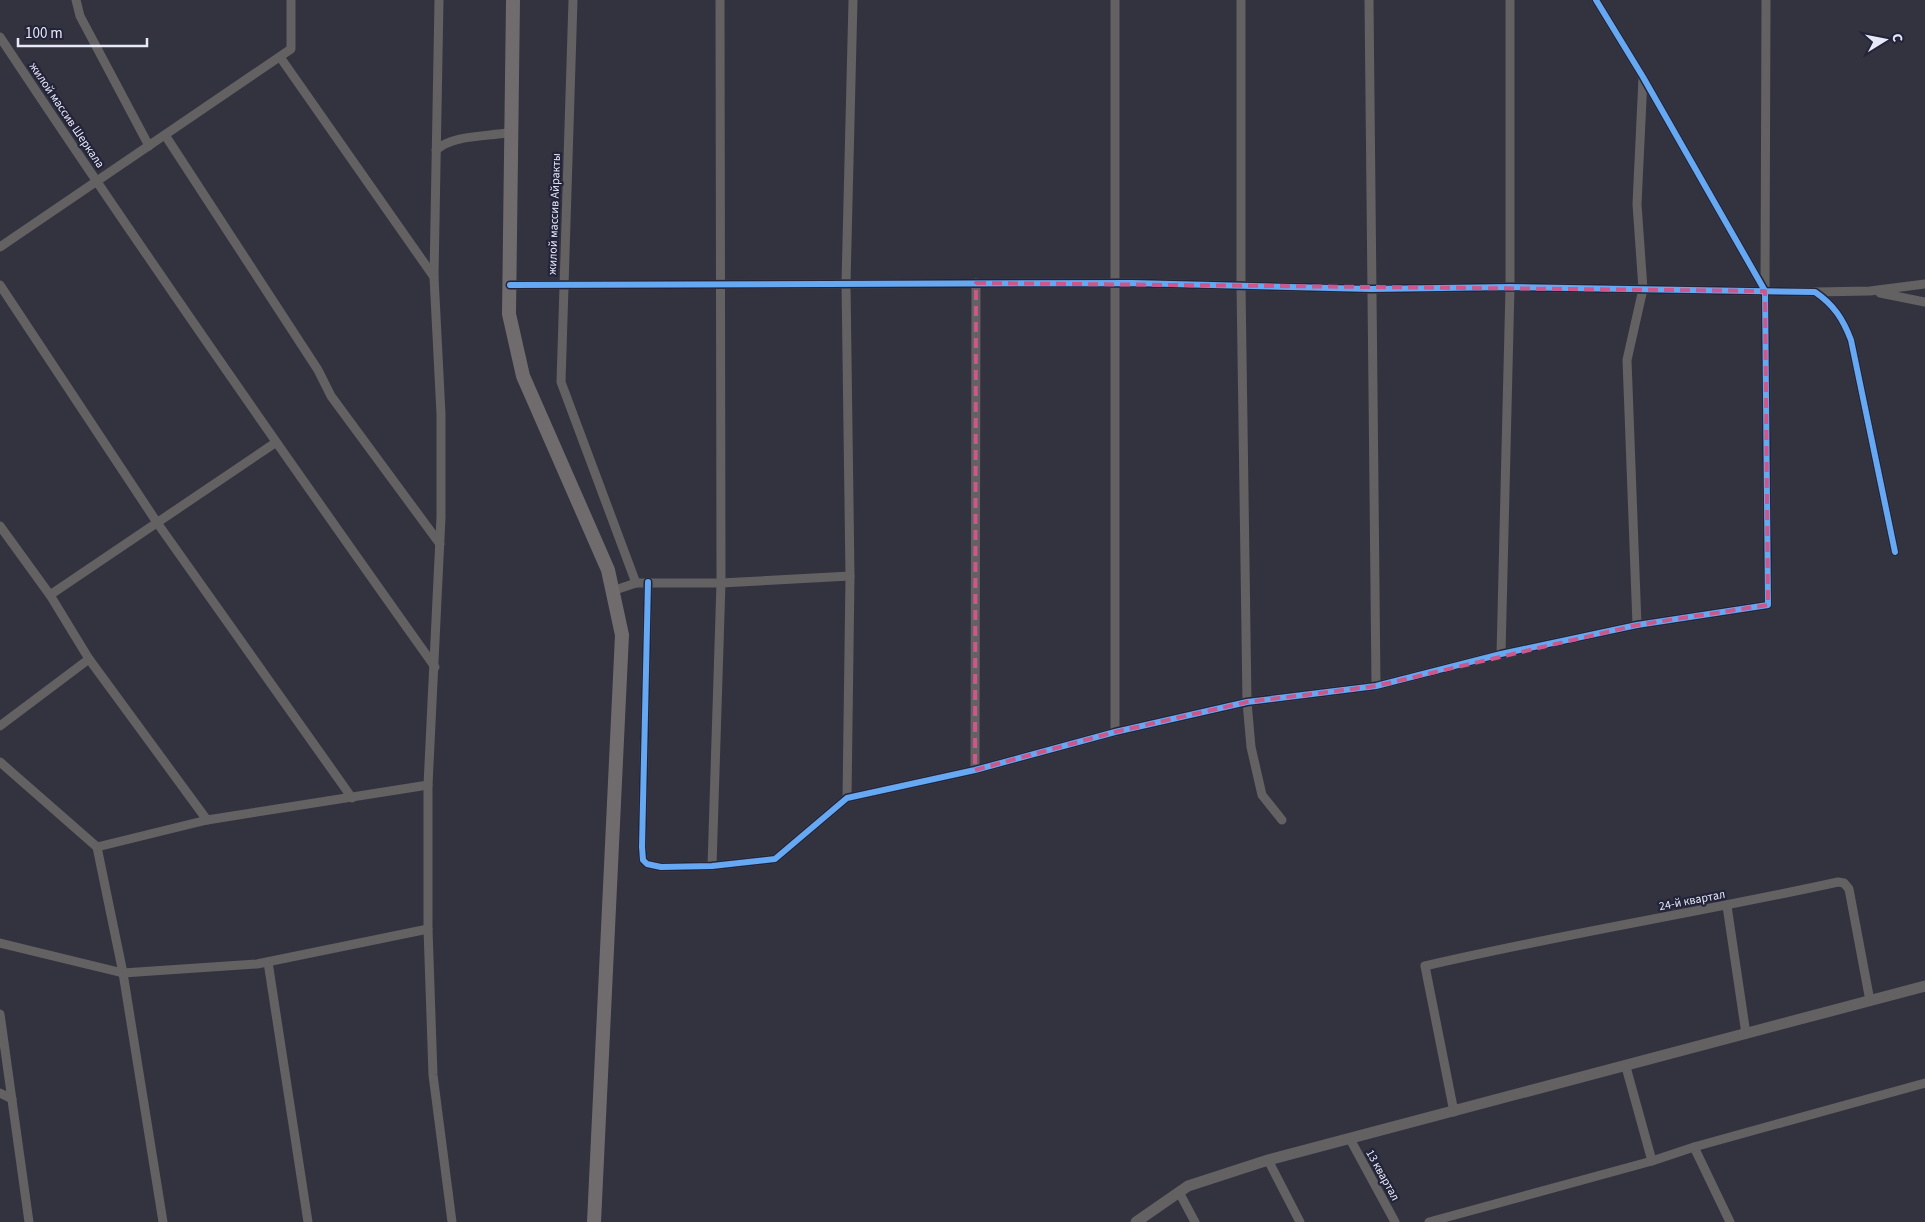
<svg xmlns="http://www.w3.org/2000/svg" width="1925" height="1222" font-family="'Source Sans 3',sans-serif">
<style>
.lines{fill:none;stroke-linecap:round;stroke-linejoin:round}
.minor{stroke:#646163;stroke-width:9}
.tertiary{stroke:#646163;stroke-width:11}
.secondary{stroke:#706c6e;stroke-width:14}
.cycleway-casing{stroke:#23243a;stroke-width:9}
.cycleway{stroke:#66a8f1;stroke-width:6}
.marked{fill:none;stroke:#cd578a;stroke-width:4;stroke-dasharray:10 6;stroke-linejoin:round}
.labels{text-anchor:middle;stroke-width:4.5;stroke-linejoin:round;paint-order:stroke}
.street-label{font-size:12px;fill:#e8e9f8;stroke:#23243a}
</style>
<rect width="100%" height="100%" fill="#32333f"/>
<g class="lines">
<g class="minor">
<path d="M76 0 80 16 149 146"/>
<path d="M573 0 561 382 636 583H721L850 576"/>
<path d="M1115 0V732"/>
<path d="M1241 0V285L1247 702 1251 747 1262 795 1282 820"/>
<path d="M1369 0 1376 686"/>
<path d="M0 37C141 250 287 459 435 667"/>
<path d="M280 57 434 277"/>
<path d="M165 135 318 370 331 396 440 544"/>
<path d="M436 150C454 134 489 137 512 132"/>
<path d="M0 247 291 49V0"/>
<path d="M0 285 158 524 352 798"/>
<path d="M510 285 1132 283 1371 289 1510 287 1815 292C1834 305 1843 319 1851 340L1895 552"/>
<path d="M1765 291 1766 0"/>
<path d="M1815 292 1870 291 1925 284"/>
<path d="M1880 293 1925 302"/>
<path d="M0 526 50 595"/>
<path d="M648 582 642 847 643 860 647 864 661 867 712 866 775 859 847 798 975 770 1115 732 1247 702 1376 686 1501 654 1637 625 1768 605 1765 291 1643 77 1596 0"/>
<path d="M612 591 636 583"/>
<path d="M1637 625 1627 360 1643 289 1637 204 1643 78"/>
<path d="M1501 654 1510 287V0"/>
<path d="M89 659 207 820"/>
<path d="M0 726 89 659 50 595 275 443"/>
<path d="M0 762 97 847 207 820 428 785 441 517V414L434 277 439 0"/>
<path d="M975 770 976 283"/>
<path d="M428 785V929L433 1075 452 1222"/>
<path d="M847 798 850 576 846 283 853 0"/>
<path d="M97 847 123 973 163 1222"/>
<path d="M712 866 721 583 720 0"/>
<path d="M1727 906 1746 1034"/>
<path d="M0 943 123 973 257 964 428 929"/>
<path d="M268 962 308 1222"/>
<path d="M0 1014 29 1222"/>
<path d="M1626 1067 1652 1161 1694 1147 1730 1222"/>
<path d="M0 1093 12 1099"/>
<path d="M1454 1112 1425 966C1562 934 1701 912 1838 882L1844 883 1849 889 1870 1001"/>
<path d="M1350 1139 1395 1222"/>
<path d="M1694 1147 1925 1083"/>
<path d="M1268 1160 1300 1222"/>
<path d="M1179 1192 1195 1222"/>
<path d="M1429 1222 1652 1161"/>
</g>
<path class="tertiary" d="M1136 1222 1188 1186 1268 1160 1925 986"/>
<path class="secondary" d="M513 0 509 314 523 376 608 570 622 635 594 1222"/>
<g class="cycleway-casing">
<g id="cycleway">
<path d="M510 285 1132 283 1371 289 1510 287 1815 292C1834 305 1843 319 1851 340L1895 552"/>
<path d="M648 582 642 847 643 860 647 864 661 867 712 866 775 859 847 798 975 770 1115 732 1247 702 1376 686 1501 654 1637 625 1768 605 1765 291 1643 77 1596 0"/>
</g>
</g>
<use href="#cycleway" class="cycleway"/>
</g>
<path class="marked" d="M976 283 1765 291 1768 605 1637 625 1376 686 1247 702 1115 732 975 770Z"/>
<g class="labels">
<g class="street-label">
<text transform="translate(67 115) rotate(56)" y="4">жилой массив Шеркала</text>
<text transform="translate(554 214) rotate(-88)" y="4">жилой массив Айракты</text>
<text transform="translate(1692 900) rotate(-11)" y="4">24-й квартал</text>
<text transform="translate(1383 1175) rotate(61)" y="4">13 квартал</text>
</g>
</g>
<g transform="translate(1885 40) rotate(80)" stroke="#23243a" stroke-width="4" paint-order="stroke">
<path d="M0-4L9 19L0 12L-9 19Z" fill="#e8e9f8"/>
<text y="-8" font-size="14" font-weight="bold" text-anchor="middle" fill="#e8e9f8">С</text>
</g>
<path d="M18 38v8h129v-8" fill="none" stroke="#e8e9f8" stroke-width="2.5"/>
<text x="25" y="38" font-size="15" fill="#e8e9f8" stroke="#23243a" stroke-width="4" paint-order="stroke">100 m</text>
</svg>
